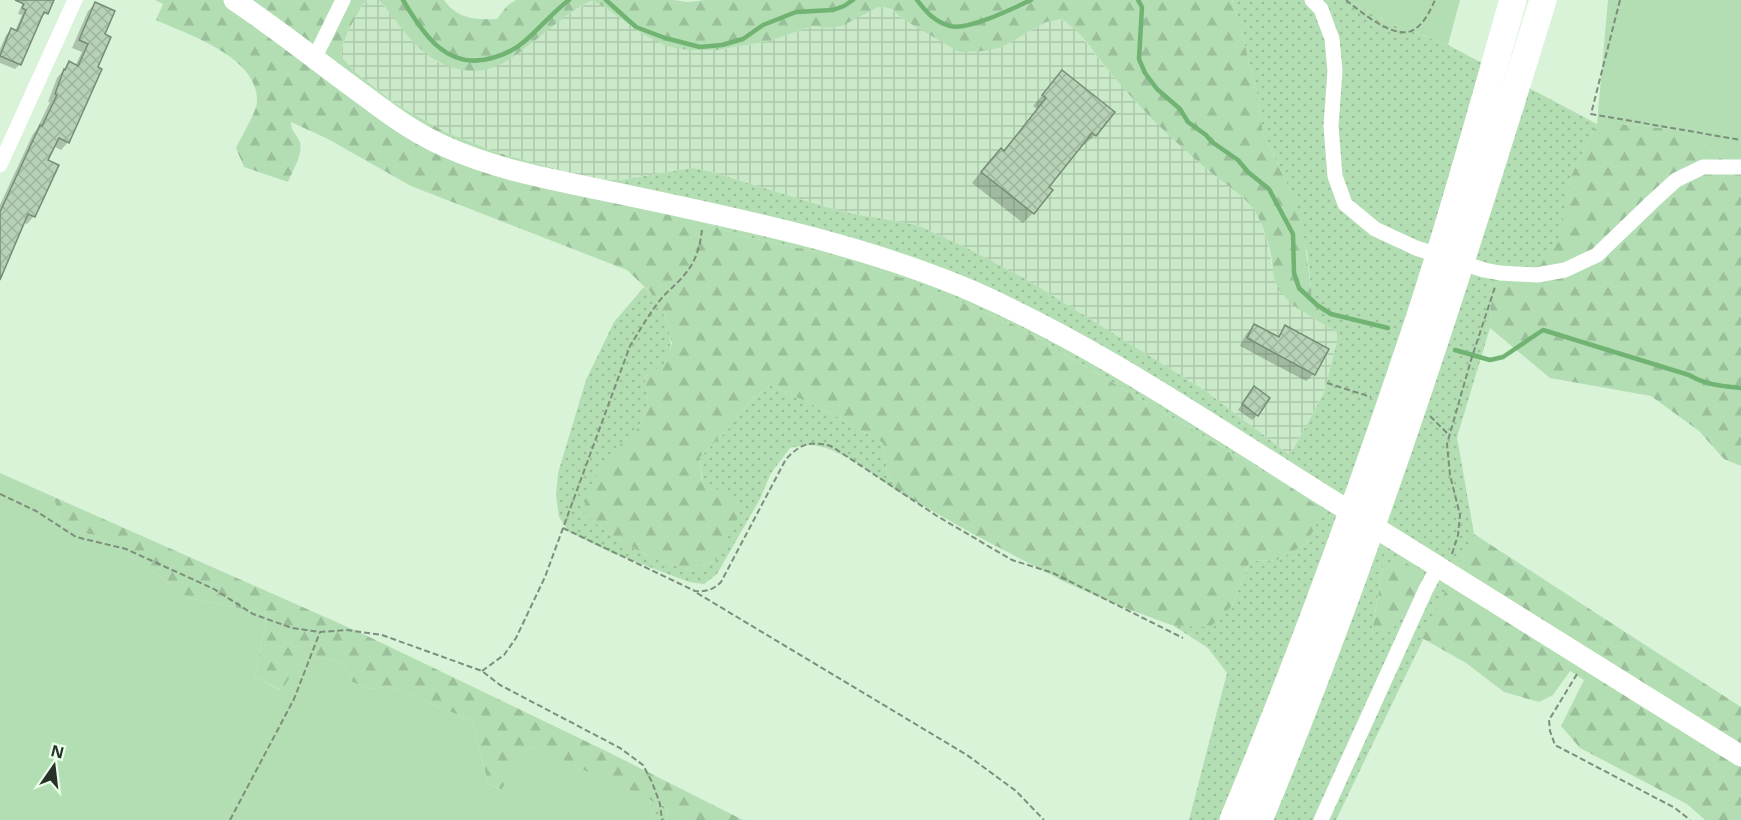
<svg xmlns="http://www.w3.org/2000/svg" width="1741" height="820" font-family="'Noto Sans',sans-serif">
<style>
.industrial{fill:url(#industrial-grid)}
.grass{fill:url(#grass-dots);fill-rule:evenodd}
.forest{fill:url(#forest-firs)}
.garden{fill:#b3deb3}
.shadow{fill:#0003}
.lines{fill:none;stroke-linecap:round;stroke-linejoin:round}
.stream{stroke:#71b373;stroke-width:4.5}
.building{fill:url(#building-cross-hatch);stroke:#758d75;stroke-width:1.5}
.path{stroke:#7c8e7c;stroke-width:2;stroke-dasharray:6 3;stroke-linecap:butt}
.minor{stroke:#fff;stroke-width:15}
.secondary{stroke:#fff;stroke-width:21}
.motorway{stroke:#fff;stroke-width:27}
</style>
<defs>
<pattern id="industrial-grid" width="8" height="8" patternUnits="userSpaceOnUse" patternTransform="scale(1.5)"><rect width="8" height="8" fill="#c9e9c8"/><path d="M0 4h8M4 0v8" fill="none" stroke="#adc8ac"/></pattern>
<pattern id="grass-dots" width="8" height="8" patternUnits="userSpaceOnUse" patternTransform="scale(1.5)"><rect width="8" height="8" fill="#b3deb3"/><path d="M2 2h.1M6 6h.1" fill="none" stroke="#9abf9a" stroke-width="1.8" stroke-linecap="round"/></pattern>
<pattern id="forest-firs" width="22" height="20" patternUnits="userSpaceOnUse" patternTransform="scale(1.5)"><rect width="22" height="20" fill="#b3deb3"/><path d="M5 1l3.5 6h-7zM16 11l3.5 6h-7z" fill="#9abf9a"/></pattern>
<pattern id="building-cross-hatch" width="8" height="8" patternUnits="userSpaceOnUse" patternTransform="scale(1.5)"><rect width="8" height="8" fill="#b7d1b7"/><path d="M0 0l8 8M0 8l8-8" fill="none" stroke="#9db49d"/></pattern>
</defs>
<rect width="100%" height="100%" fill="#d9f3d8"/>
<path class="industrial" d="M368 0H379L412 40 437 62 488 69 525 49 561 18 591 1 603 6 641 33 688 50H717L770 41 812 26 827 28 880 6 892 9 901 18 1002 47 1046 22 1060 19 1073 26 1103 64 1140 107 1179 144 1210 172 1241 196 1254 209 1261 223 1267 240 1276 286 1304 312 1339 334 1324 393 1290 455 1204 390 1029 281 969 249 917 225 843 212 708 171 692 168 621 180 591 179 496 152 445 132 396 104 354 71 342 57 341 49 349 29 363 4Z"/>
<g class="grass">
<path d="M1232 0H1348L1386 21 1448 45 1597 124 1571 176 1560 238 1532 277 1491 276 1490 328 1457 437 1474 534 1336 820H1189L1227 673 1208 648 1174 626H1210L1232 606 1250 561 1277 560 1306 544 1323 511 1291 488 1015 325 951 298 839 257 738 235 591 179 621 180 692 168 708 171 843 212 917 225 969 249 1029 281 1204 390 1290 455 1324 393 1339 334 1312 317V297L1307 252 1290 190 1263 133 1256 90 1241 30ZM1383 566 1386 634 1372 630Z"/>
<path d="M644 287C662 303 678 337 667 360 663 367 651 372 645 377L648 402 639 427 613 451 585 514 605 531 639 551 691 571 716 560 699 458 730 427 749 402 770 385 829 412 883 443 887 472 897 491C873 474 839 446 809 445 803 445 796 447 790 448L771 473 760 499 717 574 704 584 689 582 610 552 569 532 559 517 556 495 558 473 586 380 614 322Z"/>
<path d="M650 799 666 807 667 820H654Z"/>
</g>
<g class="forest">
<path d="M155 0H368L363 4 349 29 341 49 342 57 354 71 396 104 445 132 496 152 591 179 738 235 839 257 888 273 951 298 1015 325 1291 488 1324 511 1306 544 1277 560 1250 561 1232 606 1210 627 1174 626 1120 606 1067 583 973 534 897 491 887 472 883 443 829 412 770 385 749 402 730 427 699 458 702 480 739 503 737 520 716 560 691 571 639 551 605 531 584 514 586 493 613 451 639 427 648 402 645 377 666 362 672 343 665 317 650 292 627 270 411 186 328 139 291 122C291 131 295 132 299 140 305 152 292 171 288 182L244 167 236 148C240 139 257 111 257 102 259 57 189 35 156 20L163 4Z"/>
<path d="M379 0H444C457 19 476 20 497 19L507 6 516 0H674L687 2 705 0H1232L1241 30 1256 90 1263 133 1290 190 1302 220 1312 297V317C1299 310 1286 301 1278 288 1273 281 1273 269 1272 261 1269 244 1264 225 1254 210 1243 194 1224 184 1209 171 1170 138 1132 101 1101 61 1088 45 1079 29 1061 19L1046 22 1002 47 985 51 959 52 901 18 892 9 880 6 842 26 827 28 812 26 770 41 717 50H688L666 46 641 33 603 6 591 1C567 12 549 30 528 46 517 55 501 65 488 69 467 75 440 66 424 52 406 37 394 17 379 0Z"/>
<path d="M1597 124H1621L1681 130 1741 172V466L1724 459 1699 431 1651 396 1550 378 1490 328 1491 276 1532 277 1559 238 1571 176Z"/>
<path d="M54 497 361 633 606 751 743 820H690L666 807 529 746 502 790 488 783 472 721 389 686 372 689 352 682 345 664 305 654 282 691 255 676 267 614 188 598 160 576 95 535 76 532 59 520Z"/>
<path d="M1474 534 1741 707V820H1705L1687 804 1580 748 1561 726 1584 680 1570 671 1553 695 1539 702 1504 692 1466 663 1422 638Z"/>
<path d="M1399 557 1424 577 1398 624 1386 634 1372 631 1383 566Z"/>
</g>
<g class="garden">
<path d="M1348 0H1460L1448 45 1386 21Z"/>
<path d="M1608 0H1741V172L1681 130 1621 124H1597Z"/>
<path d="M0 473 54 497 59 520 76 532 95 535 160 576 188 598 267 614 255 676 281 691 305 654 345 664 352 682 372 689 389 686 472 721 488 783 501 790 529 746 650 799 654 820H0Z"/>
<path d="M666 807 690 820H667Z"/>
</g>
<g class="shadow">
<path d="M24 0H52L46 13 41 18H40L20 64 15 69 0 63V49L6 35 11 30 15 31 22 15 18 14Z"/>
<path d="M95 4 103 35 68 142 61 150 53 146 46 161 34 216 27 224 23 222 0 276V205L33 134 37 129 50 102H48L57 78 69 63 75 66 82 52 72 48 88 11Z"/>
<path d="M1062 72 1095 135 1084 145 1082 143 1047 188 1033 213 1023 223 972 183 990 160 1001 150 1003 152 1037 109 1033 106Z"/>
<path d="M1254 326 1276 338 1286 327 1314 374 1306 381 1240 346 1246 334Z"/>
<path d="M1249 393 1257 415 1252 420 1238 410Z"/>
</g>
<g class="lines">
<g class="stream">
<path d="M403 0C423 34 447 71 492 58 503 55 516 49 525 41 540 28 553 12 569 0"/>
<path d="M606 0 636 27 665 38 700 47 722 45 743 39 763 25 796 12 833 10 844 6 853 0"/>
<path d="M917 0C926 12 935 22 950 26 968 31 1014 8 1031 0"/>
<path d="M1138 0 1142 7 1139 59 1145 73 1157 89 1180 109 1188 122 1206 135 1212 142 1238 160 1248 172 1269 189 1293 234 1294 273 1299 288 1317 305 1331 314 1388 328"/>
<path d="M1455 350 1490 360 1503 357 1543 330 1689 375C1706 385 1722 386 1741 388"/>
</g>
</g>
<g class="building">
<path d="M15 0H54L48 14 44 12 21 65 0 56 11 28 17 31 26 10 22 8 24 4Z"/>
<path d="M95 2 115 11 105 34 111 37 98 67 102 69 69 143 59 138 48 160 59 165 35 217 28 214 0 280V212L40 125 42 126 57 95 55 94 64 69 65 70 69 61 78 66 88 44 79 40Z"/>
<path d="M1062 70 1115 112 1096 136 1092 133 1049 187 1053 190 1034 214 981 172 1001 148 1004 151 1046 98 1042 95Z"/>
<path d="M1254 324 1279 337 1285 325 1329 349 1315 375 1247 338Z"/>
<path d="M1254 386 1270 398 1258 416 1242 404Z"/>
</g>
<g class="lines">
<g class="path">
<path d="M1346 0C1361 12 1388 35 1408 32 1422 29 1430 11 1435 0"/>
<path d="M1620 0 1591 114 1741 140"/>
<path d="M1327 383 1371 397"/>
<path d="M1430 416 1449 435"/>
<path d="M0 494 36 511 76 537 126 549 214 589 253 614 292 628 320 632 347 630 382 635 482 671 500 685 620 748 643 765 652 782 660 804 662 820"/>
<path d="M563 528 695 591C706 592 713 590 721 582L786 459C802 443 809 441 831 446L937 516 1012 560 1053 573 1183 638"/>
<path d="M1452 554 1458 535 1460 515 1450 475 1447 444 1471 360 1495 287"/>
<path d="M697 593 967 755 1016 791 1044 820"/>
<path d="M482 671 504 655 516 638 545 577 630 346C640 330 649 314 661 299 666 293 672 288 677 283 694 266 699 253 702 230"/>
<path d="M1577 674 1549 720 1550 731 1555 745 1675 808 1690 820"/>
<path d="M230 820 294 699 320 632"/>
</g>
<g class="minor">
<path d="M1312 0 1321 9 1332 39 1335 71 1331 126 1335 176 1345 204 1375 229 1416 248 1484 270 1500 273 1537 275 1565 270 1597 255 1652 202 1676 180 1703 167H1741"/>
<path d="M314 59 343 0"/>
<path d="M0 165 75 0"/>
<path d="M1321 820 1426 589 1438 567"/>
</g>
<path class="secondary" d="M234 0C279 30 321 64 365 96 390 115 415 133 444 146 501 172 565 182 626 195 743 220 862 244 972 291 1092 344 1201 418 1312 488 1455 578 1598 667 1741 756"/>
<g class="motorway">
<path d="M1233 820C1301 657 1362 490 1418 322 1453 216 1482 108 1513 0"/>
<path d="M1259 820C1370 552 1458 277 1543 0"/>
</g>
</g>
<g transform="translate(54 766) rotate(14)" stroke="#e9ffe9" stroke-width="4.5" paint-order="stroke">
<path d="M0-4.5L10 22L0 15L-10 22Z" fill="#283228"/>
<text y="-9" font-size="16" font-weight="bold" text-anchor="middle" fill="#283228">N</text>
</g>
</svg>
